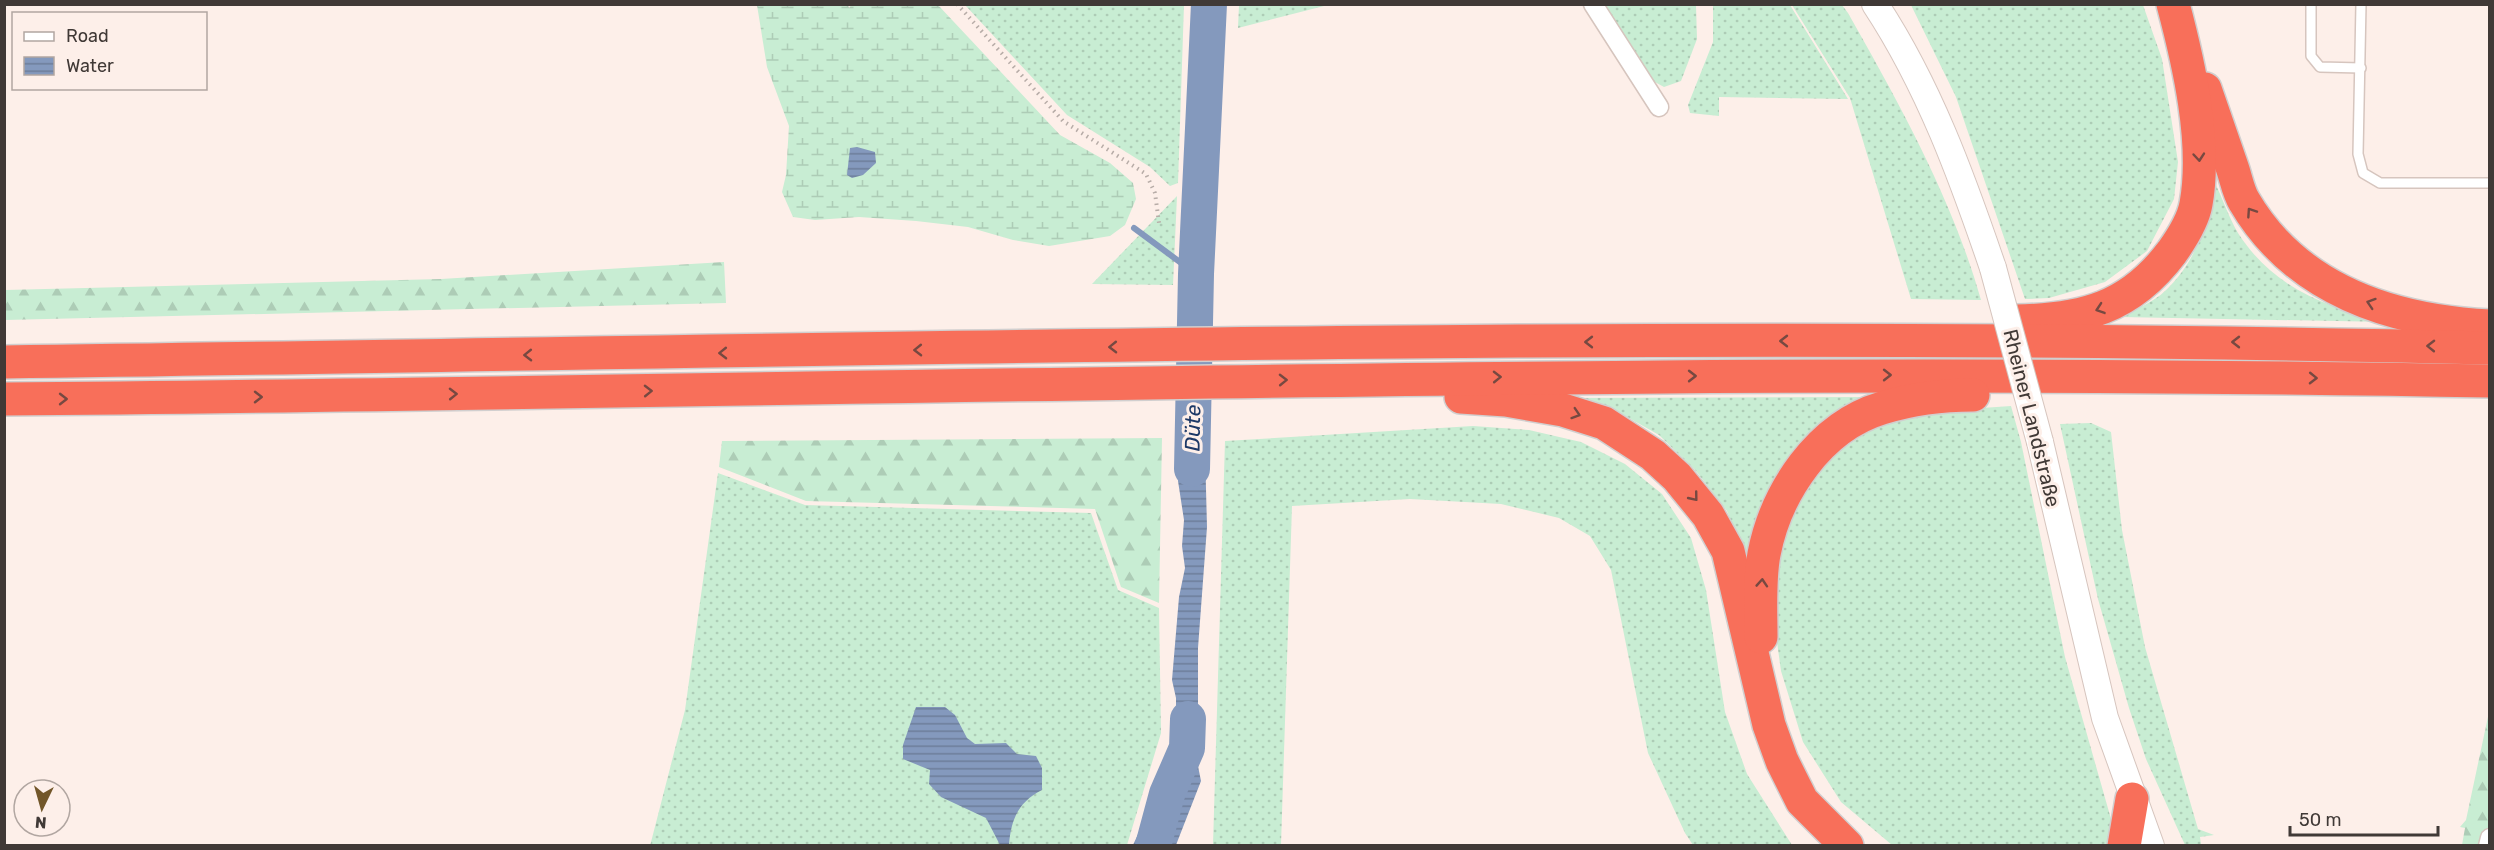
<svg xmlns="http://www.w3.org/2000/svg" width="2494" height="850" font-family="Rubik,sans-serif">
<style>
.grass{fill:url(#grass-dots)}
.forest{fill:url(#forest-firs)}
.wetland{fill:url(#wetland-marsh)}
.water{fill:url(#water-rules)}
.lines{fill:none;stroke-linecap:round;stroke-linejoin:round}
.stream{stroke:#8499bd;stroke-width:6}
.river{stroke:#8499bd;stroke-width:36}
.lane-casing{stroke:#d6c5be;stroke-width:12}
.street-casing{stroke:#d6c5be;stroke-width:21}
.secondary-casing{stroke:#d6c5be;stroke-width:28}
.highway-casing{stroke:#d1cfcf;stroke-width:36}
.path{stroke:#b7aca7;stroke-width:4;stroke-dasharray:1.5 4.5;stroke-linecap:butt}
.lane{stroke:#fff;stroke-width:9}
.street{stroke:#fff;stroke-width:18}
.secondary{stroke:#fff;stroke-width:26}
.highway{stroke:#f86f5a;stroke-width:33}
.secondary-bridge-casing{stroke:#d6c5be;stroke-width:28;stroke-linecap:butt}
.secondary-bridge{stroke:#fff;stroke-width:26}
.oneway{stroke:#774941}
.labels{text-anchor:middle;stroke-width:6;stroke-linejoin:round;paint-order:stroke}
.street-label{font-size:20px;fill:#403936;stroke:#fdefe9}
.water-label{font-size:21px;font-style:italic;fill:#1c3866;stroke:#fdefe9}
</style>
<defs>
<pattern id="grass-dots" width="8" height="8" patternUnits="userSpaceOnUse" patternTransform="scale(1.5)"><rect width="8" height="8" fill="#c8edd3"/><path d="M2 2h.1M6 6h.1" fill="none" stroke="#adccb6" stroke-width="1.8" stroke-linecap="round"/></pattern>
<pattern id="forest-firs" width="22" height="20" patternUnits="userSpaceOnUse" patternTransform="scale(1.5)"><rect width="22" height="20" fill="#c8edd3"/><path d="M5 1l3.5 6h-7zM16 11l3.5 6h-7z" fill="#adccb6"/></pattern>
<pattern id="wetland-marsh" width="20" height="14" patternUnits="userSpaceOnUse" patternTransform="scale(1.5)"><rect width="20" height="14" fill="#c8edd3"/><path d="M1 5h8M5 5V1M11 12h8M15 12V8" fill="none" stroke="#adccb6"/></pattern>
<pattern id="water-rules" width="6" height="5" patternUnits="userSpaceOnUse" patternTransform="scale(1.5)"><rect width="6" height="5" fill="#8499bd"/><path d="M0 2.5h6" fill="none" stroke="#6d7e9a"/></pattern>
</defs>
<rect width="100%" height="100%" fill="#fdefe9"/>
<g class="grass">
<path d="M965 5H1184L1178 183 1170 186 1150 167 1067 115Z"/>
<path d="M1239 5V4L1328 5 1238 28Z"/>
<path d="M1604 5H1696L1697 39 1681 81 1664 87 1653 81Z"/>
<path d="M1713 5H1790L1848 99 1719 97V116L1690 113 1688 105 1713 42Z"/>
<path d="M1792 5H1842L1848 13C1900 105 1952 198 1981 300L1911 299 1850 98Z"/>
<path d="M1911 5H2143L2162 59 2178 162 2174 199 2147 251 2105 282 2049 298 2025 299 1956 97Z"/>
<path d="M2215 183C2223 199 2229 218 2238 233 2274 289 2327 307 2387 322L2121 317C2135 309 2154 302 2165 291 2197 261 2207 224 2215 183Z"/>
<path d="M1177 196 1173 285 1092 284Z"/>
<path d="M1868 397 1842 408 1819 425 1794 452 1750 566 1727 511 1696 471 1659 435 1613 409 1566 398Z"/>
<path d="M2011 406 2021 442 2065 657 2111 819 2110 845H1892L1841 802 1803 742 1781 671 1773 613 1778 537 1799 494 1826 460 1869 431 1902 419 1938 411Z"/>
<path d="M2091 423 2111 432 2122 530 2145 647 2198 829 2214 835 2200 837 2201 845H2185L2146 759 2129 708 2098 599 2060 424Z"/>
<path d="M1473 426 1529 430 1581 442 1625 464 1662 494 1691 538 1706 590 1725 712 1747 774 1792 845H1693L1685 833 1648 753 1611 570 1590 536 1559 518 1501 504 1410 499 1292 506 1281 845H1213L1225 441Z"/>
<path d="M718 473 805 505 1091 513 1118 590 1159 608 1161 733 1127 845 650 846 685 710Z"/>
</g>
<g class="forest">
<path d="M724 262 726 303 5 320V290L441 279Z"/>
<path d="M1162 438 1159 603 1121 587 1095 509 806 501 719 467 722 441Z"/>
<path d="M2489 712V845H2462L2465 828 2460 827 2466 820Z"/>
</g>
<path class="wetland" d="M848 4 849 8 852 4 938 5 1060 135 1110 163 1133 183 1136 199 1125 225 1110 236 1049 246 1013 240 968 227 916 221 859 217 815 220 793 217 782 192 786 175 789 126 767 67 757 5Z"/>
<g class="water">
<path d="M857 147 875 152 876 163 863 175 852 178 847 175 850 148Z"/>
<path d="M1210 419 1205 451 1207 527 1198 648V766L1201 781 1176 845H1133L1139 832 1164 819 1179 772 1180 744 1176 730V698L1172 680 1179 597 1185 568 1182 546 1184 520 1178 481 1186 420Z"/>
<path d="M916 707H945L955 715 967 738 975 744 1006 743 1017 754 1036 756 1042 768V790C1018 802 1011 820 1009 845H1000L986 818 941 797 929 784 930 770 903 759V745Z"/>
</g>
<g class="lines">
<path class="stream" d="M1134 228 1196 274"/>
<g class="river">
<path d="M1192 469 1196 274 1209 4"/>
<path d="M1153 846 1167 794 1187 748 1188 719"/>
</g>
<g class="lane-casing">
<g id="lane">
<path d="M2311 4V56L2320 67 2361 68"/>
<path d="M2361 4 2358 154 2363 173 2380 183H2490"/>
</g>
</g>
<g class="street-casing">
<g id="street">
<path d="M1593 4 1659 107"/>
<path d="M2488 846 2490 838"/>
</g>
</g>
<g class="secondary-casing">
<g id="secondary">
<path d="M1875 4C1929 86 1962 177 1993 268"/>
<path d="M2040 442 2105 718 2151 846"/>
</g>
</g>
<g class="highway-casing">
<g id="highway">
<path d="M2205 89C2214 115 2223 141 2232 167 2236 178 2238 191 2244 201 2296 290 2392 321 2490 326"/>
<path d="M2016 321C2083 320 2130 308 2172 252 2182 238 2193 221 2196 204 2207 143 2189 64 2173 4"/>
<path d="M4 362C833 351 1661 328 2490 348"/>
<path d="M1461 397 1506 400 1563 410 1604 423 1653 455 1677 477 1708 515 1728 551 1769 725 1782 761 1802 801 1847 846"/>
<path d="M4 399C833 392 1661 365 2490 381"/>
<path d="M1761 637C1761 610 1759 581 1764 554 1776 492 1819 427 1882 408 1911 399 1943 395 1973 395"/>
<path d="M2124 846 2132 799"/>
</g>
</g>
<path class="path" d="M957 4 1063 121 1146 174 1155 193 1159 223"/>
<use href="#lane" class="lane"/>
<use href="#street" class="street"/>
<use href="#secondary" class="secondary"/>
<use href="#highway" class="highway"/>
<g class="secondary-bridge-casing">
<path id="secondary-bridge" d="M1993 268 2040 442"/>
</g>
<use href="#secondary-bridge" class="secondary-bridge"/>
</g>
<defs><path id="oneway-chevron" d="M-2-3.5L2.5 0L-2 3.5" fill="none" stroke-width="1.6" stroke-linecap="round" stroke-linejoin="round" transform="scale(1.5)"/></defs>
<g class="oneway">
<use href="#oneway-chevron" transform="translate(2199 157) rotate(85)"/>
<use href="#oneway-chevron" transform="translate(2251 212) rotate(-124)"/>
<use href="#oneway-chevron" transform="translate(2371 303) rotate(-162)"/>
<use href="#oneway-chevron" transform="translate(2100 309) rotate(161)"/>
<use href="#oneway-chevron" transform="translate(1784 341) rotate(180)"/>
<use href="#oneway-chevron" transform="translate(1589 342) rotate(180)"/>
<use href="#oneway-chevron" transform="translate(2236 342) rotate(-180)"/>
<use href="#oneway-chevron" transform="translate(2431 346) rotate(-179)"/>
<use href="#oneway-chevron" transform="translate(1113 347) rotate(179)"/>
<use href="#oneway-chevron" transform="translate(918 350) rotate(179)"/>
<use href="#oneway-chevron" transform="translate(723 353) rotate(179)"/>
<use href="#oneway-chevron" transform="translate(528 355) rotate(179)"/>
<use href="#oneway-chevron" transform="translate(1887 375)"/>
<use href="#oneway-chevron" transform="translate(1692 376)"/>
<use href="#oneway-chevron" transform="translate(1497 377) rotate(-1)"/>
<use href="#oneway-chevron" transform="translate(2313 378) rotate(1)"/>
<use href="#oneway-chevron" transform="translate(1283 380) rotate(-1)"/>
<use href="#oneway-chevron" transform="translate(648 391) rotate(-1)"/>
<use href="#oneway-chevron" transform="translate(453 394) rotate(-1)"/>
<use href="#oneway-chevron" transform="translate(258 397)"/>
<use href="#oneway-chevron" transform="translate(63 399)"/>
<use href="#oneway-chevron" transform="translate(1576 414) rotate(18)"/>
<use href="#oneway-chevron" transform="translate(1694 497) rotate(51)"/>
<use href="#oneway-chevron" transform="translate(1762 583) rotate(-86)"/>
</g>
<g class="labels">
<g class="street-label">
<text transform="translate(2032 418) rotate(76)" y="7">Rheiner Landstraße</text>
</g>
<g class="water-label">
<text transform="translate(1193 428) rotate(-89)" y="7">Düte</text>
</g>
</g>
<rect width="2494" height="850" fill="none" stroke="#403936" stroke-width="12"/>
<rect x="12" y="12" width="195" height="78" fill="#fdefe9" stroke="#b1a6a1" stroke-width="1.5"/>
<rect x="24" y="32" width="30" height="9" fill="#ffffff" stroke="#b1a6a1" stroke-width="1.5"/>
<text x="66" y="42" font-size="18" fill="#403936">Road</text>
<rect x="24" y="57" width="30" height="18" fill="url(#water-rules)" stroke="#b1a6a1" stroke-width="1.5"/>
<text x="66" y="72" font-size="18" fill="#403936">Water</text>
<g transform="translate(42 808) rotate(185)"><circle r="28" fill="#fdefe9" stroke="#b1a6a1" stroke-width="1.5"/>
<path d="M0-4.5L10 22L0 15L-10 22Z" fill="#725629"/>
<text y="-9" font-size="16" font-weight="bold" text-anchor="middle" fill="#403936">N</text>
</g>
<path d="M2290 826v9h148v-9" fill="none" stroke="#403936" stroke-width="3"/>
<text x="2299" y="826" font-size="18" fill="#403936" stroke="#fdefe9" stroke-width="4.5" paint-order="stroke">50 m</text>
</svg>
